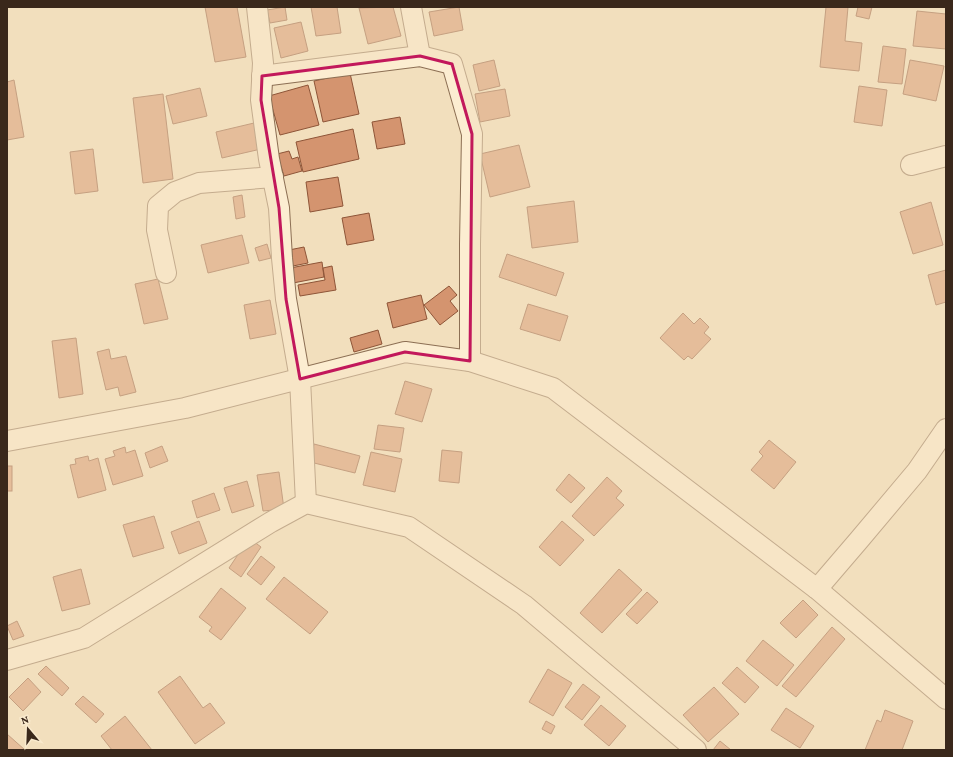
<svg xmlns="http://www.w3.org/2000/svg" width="953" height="757" font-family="'Crimson Pro',serif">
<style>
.building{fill:#d4946f;stroke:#8e5538}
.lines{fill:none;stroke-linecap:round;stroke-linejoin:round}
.street-casing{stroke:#8c6f54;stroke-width:22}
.street{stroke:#fcedd1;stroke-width:20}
.marked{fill:none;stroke:#c2185b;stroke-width:3;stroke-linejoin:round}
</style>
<rect width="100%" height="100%" fill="#f2dfbd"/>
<g class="building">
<path d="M205 7H237L246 57 215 62Z"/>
<path d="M285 7 287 20 270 23 267 10Z"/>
<path d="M311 7H337L341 33 316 36Z"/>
<path d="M393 7 401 36 368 44 359 8Z"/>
<path d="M459 7 463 30 434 36 429 12Z"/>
<path d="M826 7H848L845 41 862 43 859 71 820 67Z"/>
<path d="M858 7H872L869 19 856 16Z"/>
<path d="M917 11 946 14V49L913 46Z"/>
<path d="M301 22 308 51 281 58 274 28Z"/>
<path d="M883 46 906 49 902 84 878 82Z"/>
<path d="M494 60 500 86 479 91 473 65Z"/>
<path d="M910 60 944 66 936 101 903 94Z"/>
<path d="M350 73 359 114 323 122 314 81Z"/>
<path d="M14 80 24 137 7 140V82Z"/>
<path d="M308 85 319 125 280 135 269 96Z"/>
<path d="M859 86 887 90 882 126 854 122Z"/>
<path d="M200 88 207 116 173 124 166 96Z"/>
<path d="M505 89 510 116 480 122 475 94Z"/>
<path d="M163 94 173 179 143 183 133 98Z"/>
<path d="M400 117 405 144 377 149 372 122Z"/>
<path d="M254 123 261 149 222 158 216 132Z"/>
<path d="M353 129 359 159 303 172 296 142Z"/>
<path d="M519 145 530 187 490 197 480 154Z"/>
<path d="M93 149 98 191 75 194 70 152Z"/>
<path d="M289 151 292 159 298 157 302 171 284 176 277 154Z"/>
<path d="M338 177 343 206 310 212 306 182Z"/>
<path d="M242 195 245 217 236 219 233 197Z"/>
<path d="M574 201 578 242 532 248 527 207Z"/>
<path d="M931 202 943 245 913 254 900 212Z"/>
<path d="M369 213 374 240 347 245 342 218Z"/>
<path d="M242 235 249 263 208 273 201 245Z"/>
<path d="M267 244 271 258 259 261 255 248Z"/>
<path d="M304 247 308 263 293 266 289 250Z"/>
<path d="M507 254 564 273 556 296 499 277Z"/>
<path d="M322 262 324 277 293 283 290 268Z"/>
<path d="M332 266 336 290 300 296 298 285 325 280 323 268Z"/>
<path d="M946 270V302L936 305 928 275Z"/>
<path d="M158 279 168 319 144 324 135 284Z"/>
<path d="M449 286 457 295 450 301 458 311 440 325 424 305Z"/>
<path d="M421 295 427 319 393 328 387 303Z"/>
<path d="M270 300 276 334 250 339 244 305Z"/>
<path d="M528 304 568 316 560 341 520 329Z"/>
<path d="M683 313 694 324 700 318 709 327 704 333 711 339 692 359 688 356 684 360 660 338Z"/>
<path d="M378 330 382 344 354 352 350 338Z"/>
<path d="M76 338 83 394 59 398 52 341Z"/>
<path d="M109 349 111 359 126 356 136 392 120 396 118 387 106 390 97 352Z"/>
<path d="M405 381 432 389 422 422 395 414Z"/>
<path d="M378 425 404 428 400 452 374 449Z"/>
<path d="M769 440 796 462 774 489 751 470 763 456 759 452Z"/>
<path d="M314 444 360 456 355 473 310 462Z"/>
<path d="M162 446 168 461 150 468 145 453Z"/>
<path d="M125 447 126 453 135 450 143 476 113 485 105 459 115 456 113 451Z"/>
<path d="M442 450 462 452 459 483 439 481Z"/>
<path d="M371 452 402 459 395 492 363 485Z"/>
<path d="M88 456 89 461 98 458 106 490 78 498 70 465 76 464 75 459Z"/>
<rect x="7" y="466" width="5" height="25"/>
<path d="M279 472 284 509 263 511 257 475Z"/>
<path d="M569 474 585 488 571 503 556 490Z"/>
<path d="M607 477 622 491 616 498 624 505 594 536 572 516Z"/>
<path d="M247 481 254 506 232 513 224 488Z"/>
<path d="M214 493 220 510 197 518 192 501Z"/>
<path d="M154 516 164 548 133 557 123 525Z"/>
<path d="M199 521 207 543 179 554 171 532Z"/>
<path d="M562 521 584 540 560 566 539 547Z"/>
<path d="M249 538 261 547 241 577 229 568Z"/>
<path d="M261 556 275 567 261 585 247 574Z"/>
<path d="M81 569 90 604 62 611 53 577Z"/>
<path d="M619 569 642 590 602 633 580 613Z"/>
<path d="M284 577 328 612 310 634 266 599Z"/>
<path d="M221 588 246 608 221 640 209 631 212 627 199 617Z"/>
<path d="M647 592 658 602 637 624 626 614Z"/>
<path d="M803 600 818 615 796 638 780 623Z"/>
<path d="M17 621 24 636 13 640 7 626Z"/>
<path d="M832 627 845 639 796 697 782 686Z"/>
<path d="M763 640 794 665 777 686 746 661Z"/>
<path d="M46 666 69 688 62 696 38 674Z"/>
<path d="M737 667 759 687 745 703 722 683Z"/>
<path d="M548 669 572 683 553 716 529 702Z"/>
<path d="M180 676 203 708 210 703 225 723 195 744 158 692Z"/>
<path d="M28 678 41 692 23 711 9 697Z"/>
<path d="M583 684 600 697 582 720 565 707Z"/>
<path d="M714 687 739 714 708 742 683 715Z"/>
<path d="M83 696 104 714 96 723 75 704Z"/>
<path d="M601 705 626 726 609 746 584 725Z"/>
<path d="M786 708 814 726 800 748 771 730Z"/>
<path d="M885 710 913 721 902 750H865L877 720 881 722Z"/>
<path d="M125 716 152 750H112L101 736Z"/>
<path d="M546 721 555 726 551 734 542 729Z"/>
<path d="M7 734 25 750H7Z"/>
<path d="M720 741 731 750H713Z"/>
</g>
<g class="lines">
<g class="street-casing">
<g id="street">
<path d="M257 7 263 63 261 100 269 159 279 208 282 258 286 299 300 379 306 503"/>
<path d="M411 7 420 56"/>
<path d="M262 76 420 56 452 64 472 134 470 244V361"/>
<path d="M911 165 946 156"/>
<path d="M166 273 157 230 158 206 175 192 199 183 273 177"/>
<path d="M7 441 185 408 405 352 470 361 553 388 817 589 946 699"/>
<path d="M817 589 859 540 917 471 946 429"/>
<path d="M7 660 84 638 271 522 306 503 409 527 524 605 696 750"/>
</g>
</g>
<use href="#street" class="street"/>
</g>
<path d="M0 0H953V757H0ZM420 56 452 64 472 134 470 361 405 352 300 379 286 299 279 208 261 100 262 76Z" fill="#f2dfbd" fill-opacity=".55" fill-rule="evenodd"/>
<path class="marked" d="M420 56 452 64 472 134 470 361 405 352 300 379 286 299 279 208 261 100 262 76Z"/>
<rect width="953" height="757" fill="none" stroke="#3a281b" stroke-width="16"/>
<g transform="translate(28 729) rotate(341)" stroke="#f9eacd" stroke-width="3" paint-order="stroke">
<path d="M0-3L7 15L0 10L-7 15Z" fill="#3a281b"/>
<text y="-6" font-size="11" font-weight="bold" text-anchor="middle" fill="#3a281b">N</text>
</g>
</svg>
